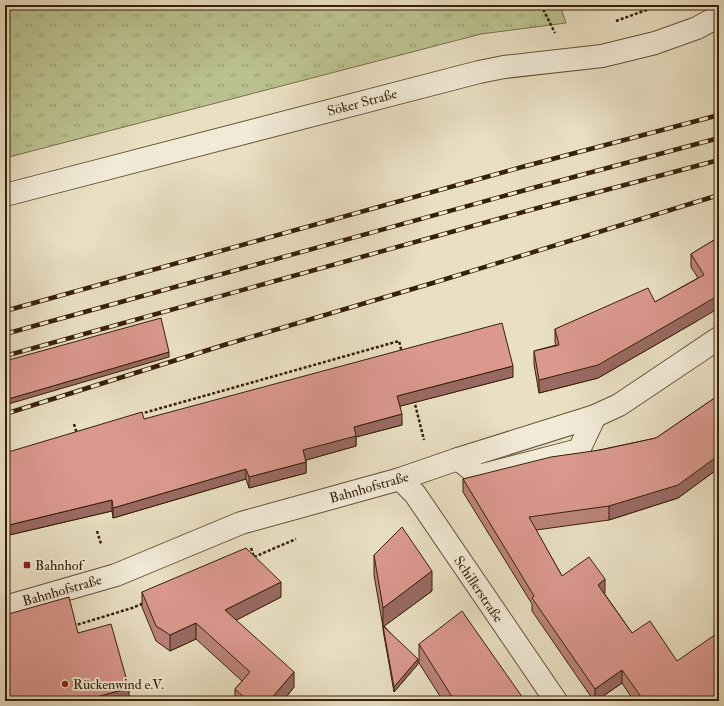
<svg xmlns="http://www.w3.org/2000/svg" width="724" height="706" font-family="'IM FELL Double Pica',serif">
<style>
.grass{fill:url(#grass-tufts);stroke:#7a704b}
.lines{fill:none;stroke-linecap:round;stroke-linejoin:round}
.minor-casing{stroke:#645035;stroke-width:24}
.path{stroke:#382006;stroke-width:2.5;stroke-dasharray:3 2;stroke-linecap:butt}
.minor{stroke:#f1ead7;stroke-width:22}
.rail-casing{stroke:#382006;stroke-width:4.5}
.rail{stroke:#f1ead7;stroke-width:3;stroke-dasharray:9;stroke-linecap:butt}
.wall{fill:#bb837a;stroke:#382006}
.shaded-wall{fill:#996a63;stroke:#382006}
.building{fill:#da988e;stroke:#382006}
.poi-dot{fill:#8f2418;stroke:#f1ead7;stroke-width:1.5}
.labels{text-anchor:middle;stroke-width:4;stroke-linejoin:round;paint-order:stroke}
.street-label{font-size:14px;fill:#382006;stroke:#f1ead7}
.poi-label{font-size:14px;fill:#382006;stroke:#f1ead7;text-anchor:start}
</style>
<defs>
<pattern id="grass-tufts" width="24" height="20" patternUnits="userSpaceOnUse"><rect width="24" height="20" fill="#bbc190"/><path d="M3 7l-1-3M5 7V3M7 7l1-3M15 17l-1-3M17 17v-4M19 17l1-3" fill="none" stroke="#999c74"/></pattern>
</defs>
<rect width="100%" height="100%" fill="#e9dfc2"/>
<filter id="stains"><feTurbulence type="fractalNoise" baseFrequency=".005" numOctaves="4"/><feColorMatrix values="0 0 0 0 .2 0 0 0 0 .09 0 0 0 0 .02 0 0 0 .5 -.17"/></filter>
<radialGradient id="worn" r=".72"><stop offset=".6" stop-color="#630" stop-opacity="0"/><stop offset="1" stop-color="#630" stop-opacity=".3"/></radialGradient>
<path class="grass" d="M5 5H560L566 23 481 34 5 158Z"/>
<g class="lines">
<g class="minor-casing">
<g id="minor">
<path d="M5 195 479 72 504 67 602 56 655 43 697 28 719 16"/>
<path d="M458 459 479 476 579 450 595 416"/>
<path d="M400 479 415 494 556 701"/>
<path d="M5 607 116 575 241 523 400 479 458 459 595 416 619 405 719 338"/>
</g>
</g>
<g class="path">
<path d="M541 5 555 33"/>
<path d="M616 21 660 5"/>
<path d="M414 400 424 440"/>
<path d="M140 414 399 341 402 353"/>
<path d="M74 424 77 434"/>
<path d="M97 531 101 544"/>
<path d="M251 548 254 557 252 558"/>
<path d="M254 557 296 539"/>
<path d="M5 570H8"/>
<path d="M73 626 132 608 144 603"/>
</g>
<use href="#minor" class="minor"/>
<g class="rail-casing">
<g id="rail">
<path d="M5 311 522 167 719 115"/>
<path d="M5 334 529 189 719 138"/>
<path d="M5 356 534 209 719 160"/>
<path d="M5 414 224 345 436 282 719 195"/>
</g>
</g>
<use href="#rail" class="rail"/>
</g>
<g class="wall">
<path d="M719 237 697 321 598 378 539 393 534 364V351L556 345 555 342V329L655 302 698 278 691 267V254Z"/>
<path d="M513 377 400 406 402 425 356 437V446L306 460V473L249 488 246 479 113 518 112 511 5 536 144 419Z"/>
<path d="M719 395V468L678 498 609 520 536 530 562 576 605 593H604L632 633 677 661 719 701H634L622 683 596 701H594L532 611V604L463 492V479L656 438Z"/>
<path d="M374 555 432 591 384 626 418 664 394 692 383 630V627L374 575Z"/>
<path d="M142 592 281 597 236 620 294 687 283 701H235V689L242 681 196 639 170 651 156 641 142 607Z"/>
<path d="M5 615 78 633 129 701 5 654Z"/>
<path d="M419 644 525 701H443L419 663Z"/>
</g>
<g class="shaded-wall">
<path d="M719 295V308L697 321 598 378 539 393V380Z"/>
<path d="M169 352V357L5 405V400Z"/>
<path d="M513 366V377L397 407V396Z"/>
<path d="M402 414V425L356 437V446L303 461V450L354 427Z"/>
<path d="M719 455V468L678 498 609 520V506Z"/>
<path d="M306 462V473L249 488V477Z"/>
<path d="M246 469V479L113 518V508Z"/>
<path d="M112 500V511L5 536V526Z"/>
<path d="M432 571V591L383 627V608Z"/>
<path d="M605 579V593L598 598V585Z"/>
<path d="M281 582V597L225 626V610Z"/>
<path d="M196 623V639L170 651V635Z"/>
<path d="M418 659V664L394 692V687Z"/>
<path d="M622 670V683L596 701H595V689Z"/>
<path d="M294 672V687L283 701H269Z"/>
<path d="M129 688V701H82Z"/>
</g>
<g class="building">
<path d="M719 237V295L697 308 598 365 539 380 534 351 559 345 555 329 648 288 655 302 704 275 691 254Z"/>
<path d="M161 318 169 352 5 400V361Z"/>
<path d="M502 323 513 366 397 396 402 414 354 427 356 436 303 450 306 462 249 477 246 469 113 508 112 500 5 526V453L142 412 144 419Z"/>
<path d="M719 395V455L678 485 609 506 529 517 562 576 589 557 605 579 598 585 632 633 650 621 677 661 719 632V701H644L622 670 595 689 532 598 534 596 463 479 551 457 600 450 656 438Z"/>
<path d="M402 527 432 571 383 608 374 555Z"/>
<path d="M246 548 281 582 225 610 294 672 269 701H248L235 689 250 672 196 623 170 635 156 626 142 592Z"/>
<path d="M69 597 78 633 111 624 129 688 82 701H5V654L9 652 5 639V615Z"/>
<path d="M462 611 525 701H453L454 700 419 644Z"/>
<path d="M383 626 418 659 394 687Z"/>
</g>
<g class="poi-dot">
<rect x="23" y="561" width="8" height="8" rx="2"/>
<circle cx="65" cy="684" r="4"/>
</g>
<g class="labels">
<g class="street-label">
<text transform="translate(362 102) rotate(-15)" y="5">Söker Straße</text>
<text transform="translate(369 487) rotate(-16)" y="5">Bahnhofstraße</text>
<text transform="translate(479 589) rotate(56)" y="5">Schillerstraße</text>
<text transform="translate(62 590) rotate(-16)" y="5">Bahnhofstraße</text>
</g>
<g class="poi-label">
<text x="35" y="570">Bahnhof</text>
<text x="73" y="689">Rückenwind e.V.</text>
</g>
</g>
<rect width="724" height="706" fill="none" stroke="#e9dfc2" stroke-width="20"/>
<rect x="6" y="6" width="712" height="694" fill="none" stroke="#382006" stroke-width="2"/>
<rect x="10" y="10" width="704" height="686" fill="none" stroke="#382006"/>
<rect width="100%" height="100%" filter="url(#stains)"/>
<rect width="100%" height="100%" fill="url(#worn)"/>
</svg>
